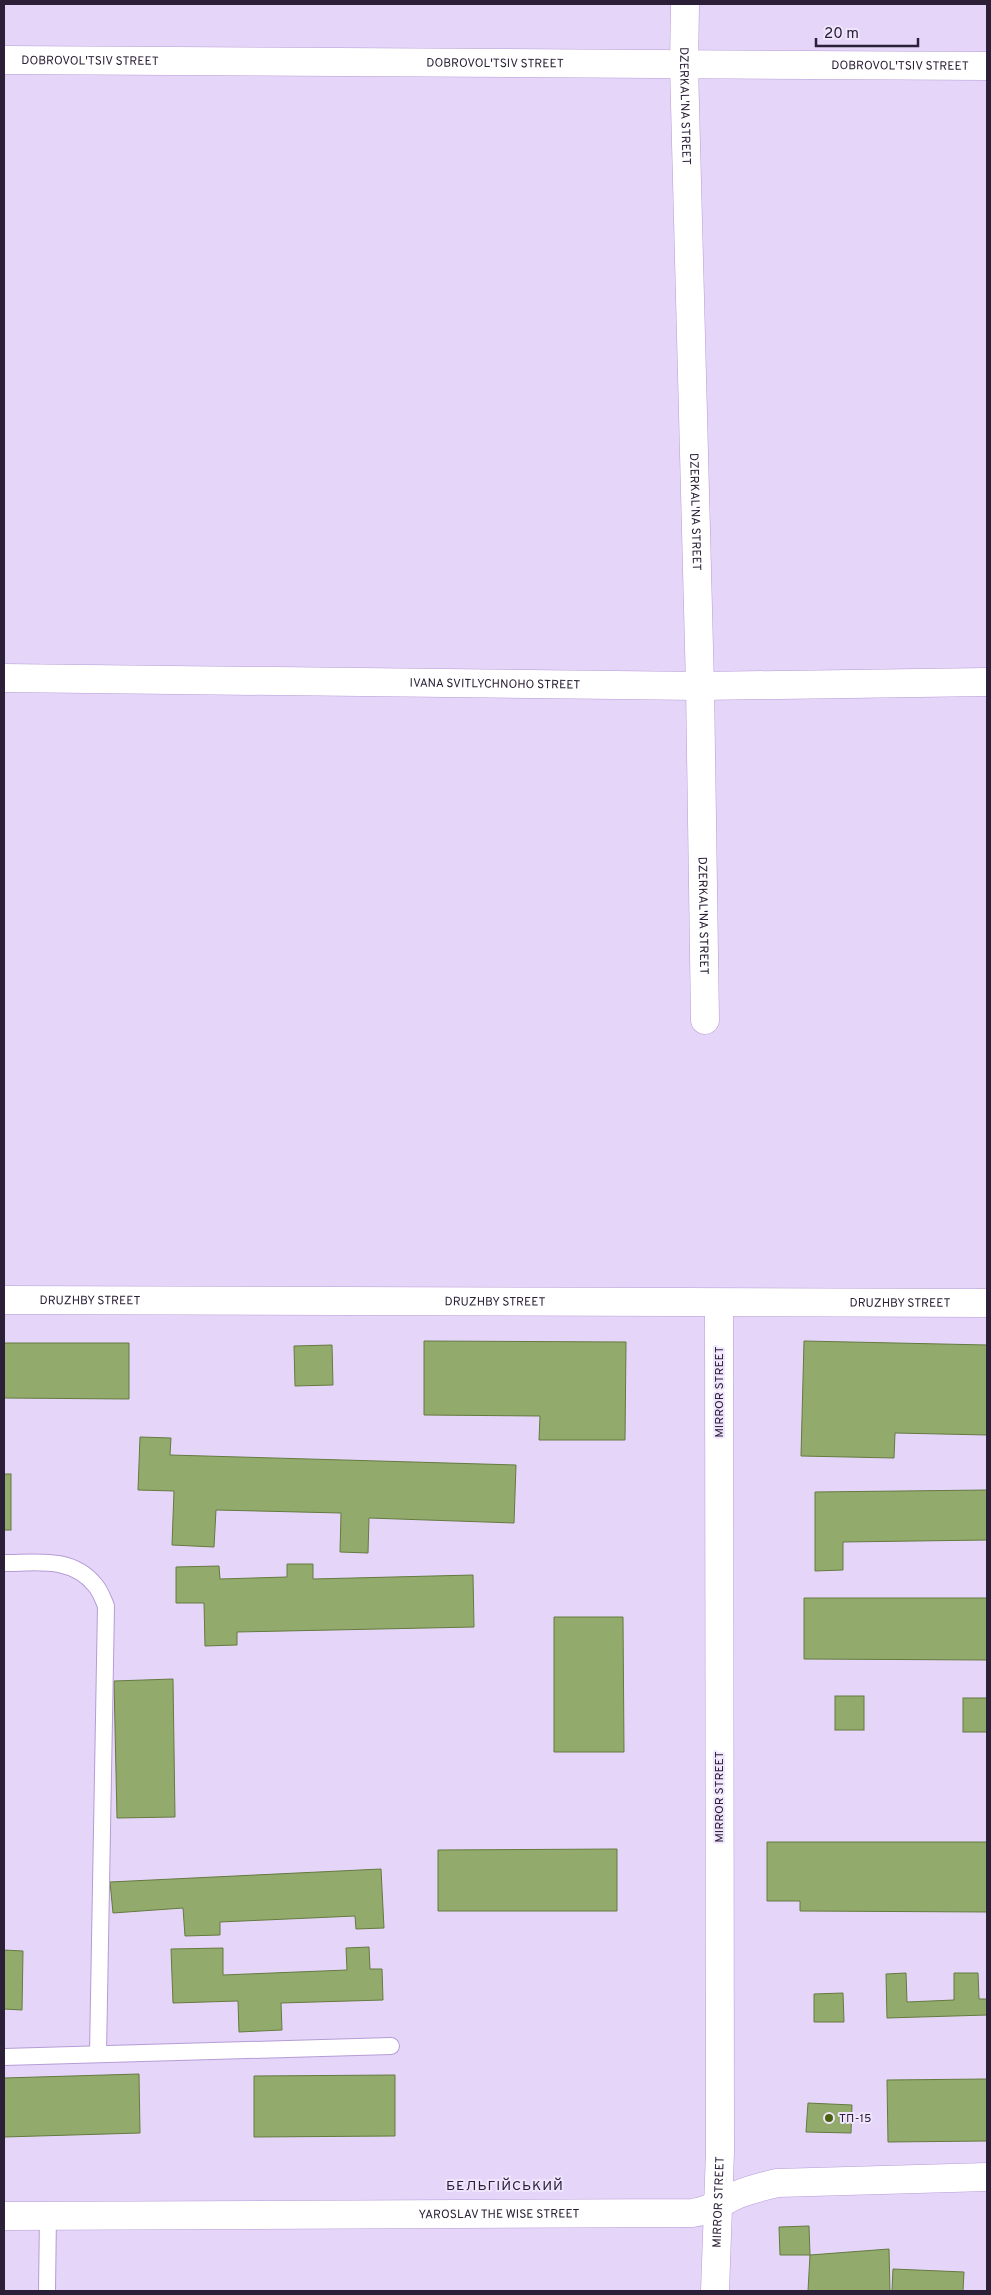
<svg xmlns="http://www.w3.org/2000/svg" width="991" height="2295" font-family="Overpass,sans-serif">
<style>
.building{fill:#93aa6d;stroke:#657a3f}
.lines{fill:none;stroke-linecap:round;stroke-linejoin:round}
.lane-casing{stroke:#b69cd6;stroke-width:18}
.street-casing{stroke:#b69cd6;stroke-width:29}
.lane{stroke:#fff;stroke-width:16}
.street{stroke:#fff;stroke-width:28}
.poi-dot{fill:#4a6210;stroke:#efe5fd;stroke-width:2}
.labels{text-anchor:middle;stroke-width:4;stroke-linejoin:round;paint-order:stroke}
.street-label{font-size:12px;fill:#2b2037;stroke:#efe5fd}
.poi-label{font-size:12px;fill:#2b2037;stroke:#efe5fd;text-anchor:start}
.neighbourhood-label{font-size:14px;letter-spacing:1px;fill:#2b2037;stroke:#efe5fd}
</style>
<rect width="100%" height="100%" fill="#e5d5f9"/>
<g class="building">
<path d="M424 1341 626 1342 625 1440H539L540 1416 424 1415Z"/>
<path d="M804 1341 987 1345V1435L895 1433 894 1458 801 1456Z"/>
<path d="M4 1343H129V1399L4 1398Z"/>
<path d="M332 1345 333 1385 295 1386 294 1346Z"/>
<path d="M140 1437 171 1438 170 1455 516 1465 514 1523 369 1518 368 1553 340 1552 341 1513 216 1510 214 1547 172 1545 174 1491 138 1490Z"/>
<rect x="4" y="1474" width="7" height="56"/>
<path d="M987 1490V1540L843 1542V1570L815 1571V1492Z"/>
<path d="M287 1564H313V1579L473 1575 474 1627 237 1632V1645L205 1646 204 1603H176V1567L219 1566 220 1579 287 1577Z"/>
<path d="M804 1598H987V1660L804 1659Z"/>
<path d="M554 1617H623L624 1752H554Z"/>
<path d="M173 1679 175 1817 117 1818 114 1681Z"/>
<rect x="835" y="1696" width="29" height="34"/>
<rect x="963" y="1698" width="24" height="34"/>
<path d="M767 1842H987V1912L800 1911V1901H767Z"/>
<path d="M617 1849V1911H438V1850Z"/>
<path d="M381 1869 384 1928 356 1929 355 1916 220 1922V1935L185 1936 183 1908 113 1913 110 1882Z"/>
<path d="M369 1947 370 1969H382L383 2000 281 2003 282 2030 239 2032 238 2001 173 2003 171 1949 223 1948V1975L347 1970 346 1948Z"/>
<path d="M4 1950 23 1951 22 2010 4 2009Z"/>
<path d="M906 1973 907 2002 954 2000V1973H978L979 1999H987V2015L887 2018 886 1974Z"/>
<path d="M843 1993 844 2022H814V1994Z"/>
<path d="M139 2074 140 2133 4 2137V2078Z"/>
<path d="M395 2075V2136L254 2137V2076Z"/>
<path d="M987 2079V2141L888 2142 887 2080Z"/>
<path d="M808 2103 852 2105 851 2133 806 2132Z"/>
<path d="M809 2226 810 2255H780L779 2227Z"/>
<path d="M889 2249 890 2291H808L810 2255Z"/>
<path d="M893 2269 964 2272 963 2291H892Z"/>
</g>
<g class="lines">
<g class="lane-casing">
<g id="lane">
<path d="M4 1563C36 1563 72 1556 95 1585 100 1590 103 1599 106 1606L98 2054"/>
<path d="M4 2057 391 2046"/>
<path d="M47 2291 48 2215"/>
</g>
</g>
<g class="street-casing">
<g id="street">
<path id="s1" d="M685 4 684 65 700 686 705 1020"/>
<path id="s2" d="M4 60 987 66"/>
<path id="s3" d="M4 678 700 686 987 682"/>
<path id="s4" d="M4 1300 987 1303"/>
<path id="s5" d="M4 2216 692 2213C710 2211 723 2201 739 2194 751 2189 764 2186 777 2183L987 2177"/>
<path id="s6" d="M715 2291 720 2152 719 1303"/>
</g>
</g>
<use href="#lane" class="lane"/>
<use href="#street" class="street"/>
</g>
<circle class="poi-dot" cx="829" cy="2118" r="5"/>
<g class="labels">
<g class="street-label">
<text dy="4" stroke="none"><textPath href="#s2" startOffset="86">DOBROVOL'TSIV STREET</textPath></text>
<text dy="4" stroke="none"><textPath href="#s2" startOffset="491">DOBROVOL'TSIV STREET</textPath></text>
<text dy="4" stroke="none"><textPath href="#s2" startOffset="896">DOBROVOL'TSIV STREET</textPath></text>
<text dy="4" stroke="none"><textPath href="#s1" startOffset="102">DZERKAL'NA STREET</textPath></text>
<text dy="4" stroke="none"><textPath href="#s1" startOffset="508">DZERKAL'NA STREET</textPath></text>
<text dy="4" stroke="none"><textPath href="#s3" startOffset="491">IVANA SVITLYCHNOHO STREET</textPath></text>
<text dy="4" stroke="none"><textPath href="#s1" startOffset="912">DZERKAL'NA STREET</textPath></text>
<text dy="4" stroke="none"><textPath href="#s4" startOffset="86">DRUZHBY STREET</textPath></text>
<text dy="4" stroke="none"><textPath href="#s4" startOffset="491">DRUZHBY STREET</textPath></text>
<text dy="4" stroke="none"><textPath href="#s4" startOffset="896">DRUZHBY STREET</textPath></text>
<text transform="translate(719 1392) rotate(-90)" y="4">MIRROR STREET</text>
<text transform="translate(719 1797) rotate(-90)" y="4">MIRROR STREET</text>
<text dy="4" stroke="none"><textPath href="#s6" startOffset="89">MIRROR STREET</textPath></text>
<text dy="4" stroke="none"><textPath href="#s5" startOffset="495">YAROSLAV THE WISE STREET</textPath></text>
</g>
<g class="poi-label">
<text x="839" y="2122">ТП-15</text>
</g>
<g class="neighbourhood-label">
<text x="505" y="2190">БЕЛЬГІЙСЬКИЙ</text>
</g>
</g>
<rect width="991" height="2295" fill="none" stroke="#2b2037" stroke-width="10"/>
<path d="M816 38v8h102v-8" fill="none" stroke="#2b2037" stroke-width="2.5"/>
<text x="824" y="38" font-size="15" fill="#2b2037" stroke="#efe5fd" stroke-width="4" paint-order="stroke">20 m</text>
</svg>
